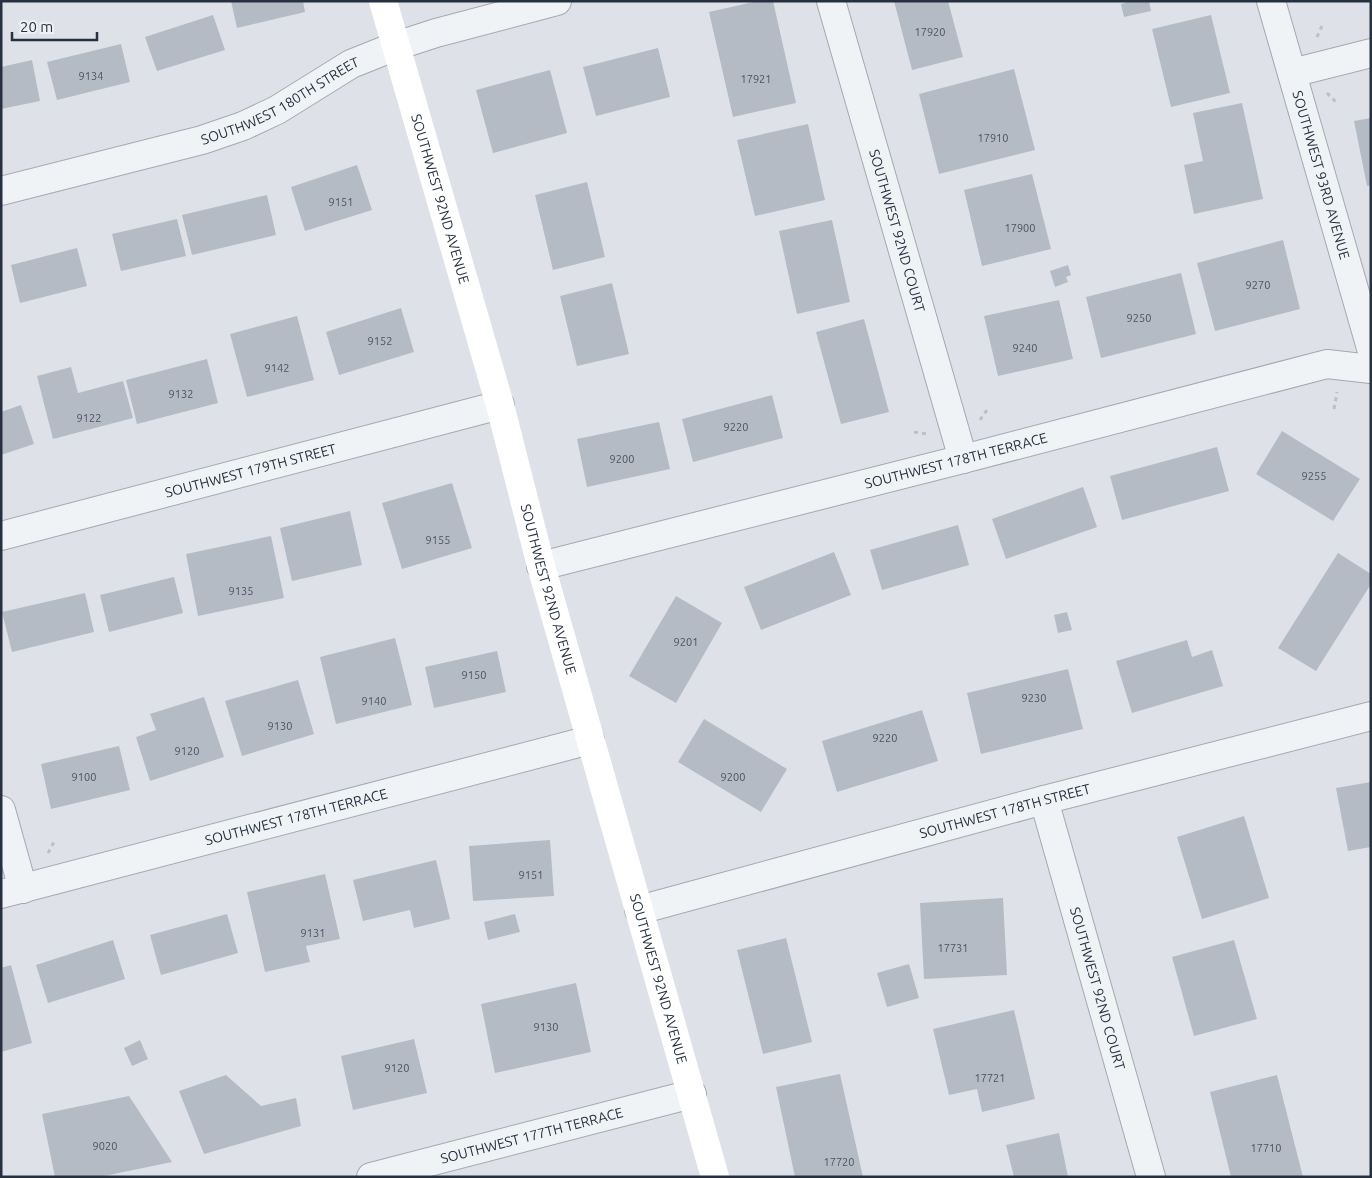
<svg xmlns="http://www.w3.org/2000/svg" width="1372" height="1178" font-family="Ubuntu,sans-serif">
<style>
.building{fill:#b4bbc5}
.lines{fill:none;stroke-linecap:round;stroke-linejoin:round}
.street-casing{stroke:#a3a9b2;stroke-width:30}
.path{stroke:#bbc0c7;stroke-width:3;stroke-dasharray:4 4;stroke-linecap:butt}
.street{stroke:#f0f3f6;stroke-width:28}
.secondary{stroke:#fff;stroke-width:28}
.labels{text-anchor:middle;stroke-width:4;stroke-linejoin:round;paint-order:stroke}
.number-label{font-size:11px;fill:#4a5361}
.street-label{font-size:14px;fill:#263040;stroke:#edf1f6}
</style>
<rect width="100%" height="100%" fill="#dee2e8"/>
<g class="building">
<path d="M231 1H303L305 12 237 28Z"/>
<path d="M758 1H773L796 103 733 117 709 12Z"/>
<path d="M894 1H948L963 57 912 70Z"/>
<path d="M1132 1H1149L1151 11 1124 17 1121 4Z"/>
<path d="M213 15 225 50 157 71 145 37Z"/>
<path d="M1211 15 1230 93 1171 107 1152 29Z"/>
<path d="M121 44 130 82 57 100 47 62Z"/>
<path d="M658 48 670 97 596 116 583 67Z"/>
<path d="M32 60 40 101 1 109V67Z"/>
<path d="M1014 69 1035 150 939 174 919 94Z"/>
<path d="M550 70 567 133 493 153 476 90Z"/>
<path d="M1242 103 1263 199 1194 214 1184 165 1203 161 1193 113Z"/>
<path d="M1371 118V185L1367 186 1354 121Z"/>
<path d="M808 124 825 200 755 216 737 140Z"/>
<path d="M357 165 372 210 305 231 291 187Z"/>
<path d="M1032 174 1051 249 982 266 964 190Z"/>
<path d="M587 182 605 257 553 270 535 195Z"/>
<path d="M267 195 276 235 192 255 182 215Z"/>
<path d="M177 219 186 256 121 271 112 234Z"/>
<path d="M832 220 850 302 797 314 779 231Z"/>
<path d="M1283 240 1300 309 1215 331 1197 263Z"/>
<path d="M77 248 87 286 20 303 11 265Z"/>
<path d="M1068 265 1071 275 1066 277 1068 282 1055 287 1050 271Z"/>
<path d="M1181 273 1196 334 1101 358 1086 297Z"/>
<path d="M612 283 629 354 577 366 560 296Z"/>
<path d="M1059 300 1073 359 998 376 984 316Z"/>
<path d="M401 308 414 352 339 375 326 332Z"/>
<path d="M297 316 314 380 247 397 230 334Z"/>
<path d="M864 319 889 412 841 424 816 332Z"/>
<path d="M207 359 218 403 137 424 126 380Z"/>
<path d="M71 367 78 393 123 381 133 418 53 439 37 376Z"/>
<path d="M772 395 783 438 693 462 682 419Z"/>
<path d="M21 405 34 444 1 455V412Z"/>
<path d="M659 422 670 469 587 487 577 439Z"/>
<path d="M1282 431 1360 479 1333 521 1256 474Z"/>
<path d="M1217 447 1229 491 1122 520 1110 476Z"/>
<path d="M452 483 472 548 402 569 382 503Z"/>
<path d="M1083 487 1097 527 1006 559 992 519Z"/>
<path d="M350 511 362 565 292 581 280 528Z"/>
<path d="M958 525 969 565 882 590 870 550Z"/>
<path d="M271 536 284 598 198 616 186 554Z"/>
<path d="M834 552 851 595 761 630 744 587Z"/>
<path d="M1338 553 1371 574V584L1316 671 1278 648Z"/>
<path d="M174 577 183 613 109 632 100 595Z"/>
<path d="M85 593 94 632 12 652 2 612Z"/>
<path d="M676 596 722 623 676 703 629 676Z"/>
<path d="M1067 612 1072 630 1058 633 1054 615Z"/>
<path d="M395 638 412 705 336 724 320 657Z"/>
<path d="M1187 640 1192 657 1212 650 1223 686 1132 713 1116 661Z"/>
<path d="M497 651 506 692 434 708 425 667Z"/>
<path d="M1068 669 1083 729 981 754 967 693Z"/>
<path d="M298 680 314 734 242 756 225 701Z"/>
<path d="M204 697 224 757 150 781 136 737 156 730 150 714Z"/>
<path d="M922 710 938 761 837 792 822 741Z"/>
<path d="M704 719 787 769 761 812 678 762Z"/>
<path d="M119 746 130 790 51 809 41 764Z"/>
<path d="M1371 782V847L1348 851 1336 788Z"/>
<path d="M1244 816 1269 898 1202 919 1177 837Z"/>
<path d="M550 840 554 896 473 901 469 846Z"/>
<path d="M436 860 450 919 414 928 410 910 363 921 353 880Z"/>
<path d="M325 874 340 939 306 946 310 962 265 972 247 892Z"/>
<path d="M1003 898 1007 975 924 979 920 903Z"/>
<path d="M227 914 238 953 161 975 150 935Z"/>
<path d="M515 914 520 932 488 940 484 922Z"/>
<path d="M786 938 812 1042 763 1054 737 950Z"/>
<path d="M113 940 125 979 48 1003 36 965Z"/>
<path d="M1234 940 1257 1019 1194 1036 1172 957Z"/>
<path d="M909 964 919 998 887 1007 877 973Z"/>
<path d="M11 965 32 1043 1 1052V968Z"/>
<path d="M576 983 591 1052 495 1073 481 1004Z"/>
<path d="M1014 1010 1035 1099 982 1112 977 1089 949 1095 933 1029Z"/>
<path d="M414 1039 427 1093 353 1110 341 1056Z"/>
<path d="M140 1040 148 1059 132 1066 124 1048Z"/>
<path d="M840 1074 863 1177H795L776 1087Z"/>
<path d="M226 1075 261 1106 296 1098 301 1126 204 1154 179 1091Z"/>
<path d="M1277 1075 1303 1177H1231L1210 1092Z"/>
<path d="M129 1096 172 1162 99 1177H55L42 1114Z"/>
<path d="M1059 1133 1068 1177H1014L1006 1145Z"/>
</g>
<g class="lines">
<g class="street-casing">
<g id="street">
<path id="s1" d="M831 1 963 459"/>
<path id="s2" d="M1271 1 1371 348"/>
<path d="M1292 73 1371 53"/>
<path id="s3" d="M1 191 202 140 243 126 277 110 351 64 396 46 436 33 557 1"/>
<path id="s4" d="M1 536 500 405"/>
<path id="s5" d="M541 566 963 459 1327 364 1371 369"/>
<path id="s6" d="M1044 800 1151 1177"/>
<path d="M1 810 23 889"/>
<path id="s7" d="M1 894 590 740"/>
<path id="s8" d="M639 910 1044 800 1371 716"/>
<path id="s9" d="M371 1177 692 1094"/>
</g>
</g>
<g class="path">
<path d="M1317 37 1322 26"/>
<path d="M1327 93 1338 104"/>
<path d="M1334 409 1337 392"/>
<path d="M980 420 987 410"/>
<path d="M914 432 927 434"/>
<path d="M48 853 54 842"/>
</g>
<use href="#street" class="street"/>
<path class="secondary" id="s10" d="M383 1 500 405 541 566 715 1177"/>
</g>
<g class="labels">
<g class="number-label">
<text x="930" y="36">17920</text>
<text x="91" y="80">9134</text>
<text x="756" y="83">17921</text>
<text x="993" y="142">17910</text>
<text x="341" y="206">9151</text>
<text x="1020" y="232">17900</text>
<text x="1258" y="289">9270</text>
<text x="1139" y="322">9250</text>
<text x="380" y="345">9152</text>
<text x="1025" y="352">9240</text>
<text x="277" y="372">9142</text>
<text x="181" y="398">9132</text>
<text x="89" y="422">9122</text>
<text x="736" y="431">9220</text>
<text x="622" y="463">9200</text>
<text x="1314" y="480">9255</text>
<text x="438" y="544">9155</text>
<text x="241" y="595">9135</text>
<text x="686" y="646">9201</text>
<text x="474" y="679">9150</text>
<text x="1034" y="702">9230</text>
<text x="374" y="705">9140</text>
<text x="280" y="730">9130</text>
<text x="885" y="742">9220</text>
<text x="187" y="755">9120</text>
<text x="84" y="781">9100</text>
<text x="733" y="781">9200</text>
<text x="531" y="879">9151</text>
<text x="313" y="937">9131</text>
<text x="953" y="952">17731</text>
<text x="546" y="1031">9130</text>
<text x="397" y="1072">9120</text>
<text x="990" y="1082">17721</text>
<text x="105" y="1150">9020</text>
<text x="1266" y="1152">17710</text>
<text x="839" y="1166">17720</text>
</g>
<g class="street-label">
<text dy="5" stroke="none"><textPath href="#s3" startOffset="295">SOUTHWEST 180TH STREET</textPath></text>
<text dy="5" stroke="none"><textPath href="#s2" startOffset="181">SOUTHWEST 93RD AVENUE</textPath></text>
<text dy="5" stroke="none"><textPath href="#s10" startOffset="206">SOUTHWEST 92ND AVENUE</textPath></text>
<text dy="5" stroke="none"><textPath href="#s1" startOffset="239">SOUTHWEST 92ND COURT</textPath></text>
<text dy="5" stroke="none"><textPath href="#s5" startOffset="428">SOUTHWEST 178TH TERRACE</textPath></text>
<text dy="5" stroke="none"><textPath href="#s4" startOffset="258">SOUTHWEST 179TH STREET</textPath></text>
<text dy="5" stroke="none"><textPath href="#s10" startOffset="611">SOUTHWEST 92ND AVENUE</textPath></text>
<text dy="5" stroke="none"><textPath href="#s8" startOffset="379">SOUTHWEST 178TH STREET</textPath></text>
<text dy="5" stroke="none"><textPath href="#s7" startOffset="305">SOUTHWEST 178TH TERRACE</textPath></text>
<text dy="5" stroke="none"><textPath href="#s10" startOffset="1016">SOUTHWEST 92ND AVENUE</textPath></text>
<text dy="5" stroke="none"><textPath href="#s6" startOffset="196">SOUTHWEST 92ND COURT</textPath></text>
<text dy="5" stroke="none"><textPath href="#s9" startOffset="166">SOUTHWEST 177TH TERRACE</textPath></text>
</g>
</g>
<rect width="1372" height="1178" fill="none" stroke="#263040" stroke-width="5"/>
<path d="M12 32v8h85v-8" fill="none" stroke="#263040" stroke-width="2.5"/>
<text x="20" y="32" font-size="15" fill="#263040" stroke="#edf1f6" stroke-width="4" paint-order="stroke">20 m</text>
</svg>
